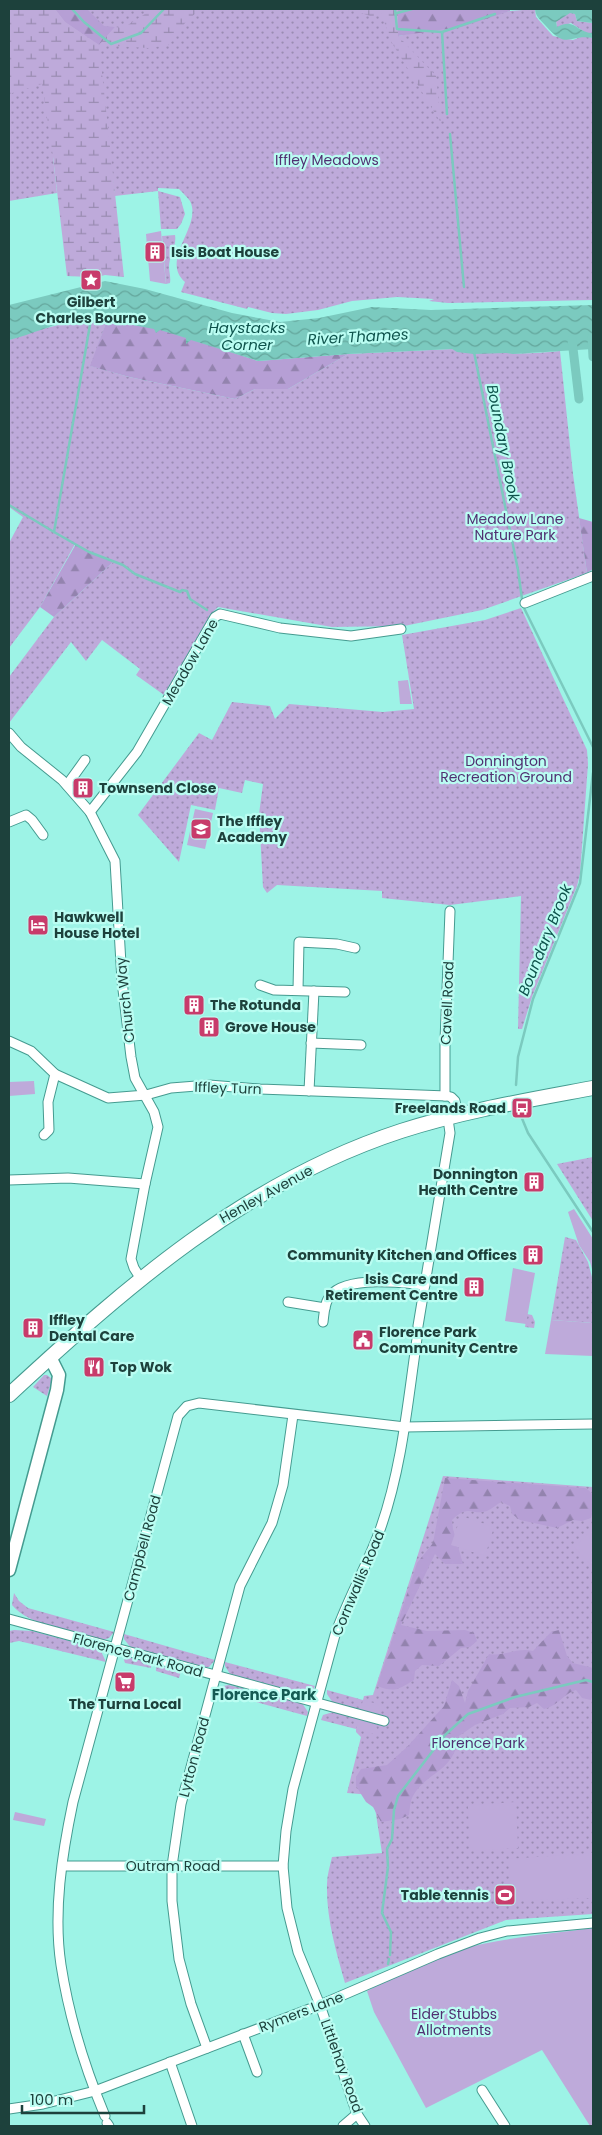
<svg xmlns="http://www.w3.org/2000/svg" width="602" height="2135" font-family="Poppins,sans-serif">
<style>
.grass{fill:url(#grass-dots)}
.forest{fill:url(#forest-firs)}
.wetland{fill:url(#wetland-marsh)}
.garden{fill:#beaada}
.water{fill:url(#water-waves)}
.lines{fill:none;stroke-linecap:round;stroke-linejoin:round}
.stream{stroke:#7bcabf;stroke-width:2.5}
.canal{stroke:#7bcabf;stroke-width:9}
.street-casing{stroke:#459b90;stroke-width:11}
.secondary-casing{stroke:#459b90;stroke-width:15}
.primary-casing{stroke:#459b90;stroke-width:16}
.street{stroke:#fff;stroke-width:9}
.secondary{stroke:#fff;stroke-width:12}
.primary{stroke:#fff;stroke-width:14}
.labels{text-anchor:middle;stroke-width:4.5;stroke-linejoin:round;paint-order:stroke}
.park-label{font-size:14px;fill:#503071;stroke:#bafdf2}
.poi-label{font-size:14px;font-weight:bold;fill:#1d413c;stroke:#bafdf2;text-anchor:start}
.street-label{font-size:14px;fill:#1d413c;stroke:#bafdf2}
.water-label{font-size:15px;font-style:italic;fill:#0e534c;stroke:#bafdf2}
.neighbourhood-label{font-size:15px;font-weight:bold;fill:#155b53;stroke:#bafdf2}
</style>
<defs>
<pattern id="grass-dots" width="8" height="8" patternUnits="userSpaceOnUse" patternTransform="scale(1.25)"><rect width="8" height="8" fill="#beaada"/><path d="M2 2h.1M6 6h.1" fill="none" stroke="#9a8cb2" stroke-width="1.8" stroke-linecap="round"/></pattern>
<pattern id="forest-firs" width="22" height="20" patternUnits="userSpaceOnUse" patternTransform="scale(1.25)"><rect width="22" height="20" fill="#b69fd5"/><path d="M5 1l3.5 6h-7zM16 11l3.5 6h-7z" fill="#9383ae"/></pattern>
<pattern id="wetland-marsh" width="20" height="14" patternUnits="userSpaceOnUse" patternTransform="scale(1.25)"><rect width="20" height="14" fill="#beaada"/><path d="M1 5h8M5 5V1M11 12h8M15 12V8" fill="none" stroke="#9a8cb2"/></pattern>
<pattern id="water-waves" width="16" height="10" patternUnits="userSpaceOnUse" patternTransform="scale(1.25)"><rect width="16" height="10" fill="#7bcabf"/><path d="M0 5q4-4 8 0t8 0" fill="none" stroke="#64a69c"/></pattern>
</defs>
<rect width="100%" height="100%" fill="#9df3e6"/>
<g class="grass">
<path d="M9 9H398L399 36 510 11 535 9 536 17 553 36 573 40 583 36 593 38V300L448 303 429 301 434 299 397 297 352 301 318 310 286 314 272 313 248 307 247 309 181 292 185 282C159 259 203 226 190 201 187 197 183 193 179 189L158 188V191L180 197 185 214 181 224 177 229H161L158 191 115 196 99 68 53 157 57 193 9 201Z"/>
<path d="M570 12 575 14 577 21 593 23V33H586L571 23 557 28 556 21Z"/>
<path d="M175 235C177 247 169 255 169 267 169 272 171 277 170 283L166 284 162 236Z"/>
<path d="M107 320 91 366 129 377 235 399 255 389H288L348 354 452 349C470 357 488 351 506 353 524 354 542 353 560 351L573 474 587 573 482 610 404 626 332 627 218 607 211 614 164 695 136 675 140 669 102 640 86 661 71 642 9 723V677L54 617 113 562 75 544 40 607 9 648V543L23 517 9 507V340L38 330 75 321Z"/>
<path d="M521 608 587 750 588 764 580 874 577 886 532 997 522 1029H518L521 896 450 905 382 898V891L277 885 267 893 263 887 259 814 263 784 245 780 242 793 219 788 215 810 191 805 179 862 138 815 199 733 212 740 232 702 270 706 275 719 289 704 383 712 414 709 402 635 485 620Z"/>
<path d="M593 1157V1221L557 1164Z"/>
<path d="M565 1237 576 1240 588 1262 593 1281V1323L551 1320Z"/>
<path d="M527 1314 532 1315 535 1322 534 1328 525 1327Z"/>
<path d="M44 1375H47L52 1379 47 1396 33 1387Z"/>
<path d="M443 1476 593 1487V1914L506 1920 345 1983C336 1951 326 1918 327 1884 327 1875 330 1866 332 1857L382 1853 373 1795 347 1793 361 1737 356 1732V1729L321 1720 323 1715 333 1712 358 1719 360 1712 333 1703 327 1694V1690L363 1700 364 1696 373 1695Z"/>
<path d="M14 1593 19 1601 28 1608 114 1632 109 1638 103 1640C77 1633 29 1626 12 1605Z"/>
<path d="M14 1630 32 1631 100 1649 106 1662 19 1641 9 1643V1631Z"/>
<path d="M124 1634 215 1660 209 1667H203L131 1648 124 1639Z"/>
<path d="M127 1656 151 1663V1668L125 1663 124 1660Z"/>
<path d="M225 1662 315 1686 313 1690 305 1694 230 1674 225 1666Z"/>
<path d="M162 1665 181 1671 179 1678 156 1671V1667Z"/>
<path d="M229 1685 302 1703 308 1712 307 1716 219 1692 223 1686Z"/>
</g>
<g class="forest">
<path d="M55 9H87L104 26 115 27 99 45 65 22Z"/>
<path d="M398 9H510V11L461 27 398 36Z"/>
<path d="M107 320 160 329 258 361 348 354 288 389H255L235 399 129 377 90 366Z"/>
<path d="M579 518 593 522V569L587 573Z"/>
<path d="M76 544 113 562 54 617 40 607Z"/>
<path d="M445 1478 585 1488C597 1494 594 1506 591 1518L582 1521 573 1520 557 1528 520 1520 512 1514 510 1506 501 1502C497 1504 492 1509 487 1511 472 1516 469 1503 452 1520L453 1529 463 1564H445L435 1554 401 1625 427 1631 465 1630 474 1633 477 1641 470 1647 461 1648 439 1666 422 1665 415 1671 414 1680C399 1689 395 1693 377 1686L417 1563 433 1543Z"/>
<path d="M559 1630 567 1656 573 1663 593 1668V1696L591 1700 582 1698 576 1690C563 1694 558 1706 544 1709L537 1703 529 1707 510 1708 503 1714 475 1725 459 1736C453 1774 428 1770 413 1796 410 1801 410 1809 409 1815L400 1819 381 1822 373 1807 366 1802 356 1786V1777L361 1769 387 1765 407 1747 444 1706 452 1680 459 1686 465 1703 468 1691 489 1654C504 1657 517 1647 533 1651L551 1632Z"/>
</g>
<g class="wetland">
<path d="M9 9H55L65 22 99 45 115 27 123 28 153 9H200L185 23 169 45 148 48 99 45 124 277 105 275 90 279 89 277 67 276 53 157 42 84 9 94Z"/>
<path d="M349 9H398V36L436 76 441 123 392 43 381 13 373 17Z"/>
</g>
<g class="garden">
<path d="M161 231 166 284 150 281 146 234Z"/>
<path d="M408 680 412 704H400L398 681Z"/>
<path d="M195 809 213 813 205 849 187 845Z"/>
<path d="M34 1081 35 1094 9 1096V1082Z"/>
<path d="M574 1209 593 1239V1273L590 1262 579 1245 568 1212Z"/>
<path d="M513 1268 535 1273 526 1324 505 1321Z"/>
<path d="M551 1320 593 1323V1356L545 1354Z"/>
<path d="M461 1516 494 1527 485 1556 451 1545Z"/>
<path d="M593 1529V1567L574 1547Z"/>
<path d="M363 1700 385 1706 384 1710 375 1715 360 1711Z"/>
<path d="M359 1719 372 1723 377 1728V1735L356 1729Z"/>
<path d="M516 1802 518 1848 470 1851 468 1805Z"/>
<path d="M15 1812 46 1819 44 1826 13 1820Z"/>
<path d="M593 1853V1898L512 1901 508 1859Z"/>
<path d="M593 1928V2126H590L542 2050 426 2108 374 2012 367 1991C396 1976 426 1959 458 1950 501 1938 548 1934 593 1928Z"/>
</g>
<g class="water">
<path d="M535 9H593V23L577 21 575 14 570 13 556 22 557 27C576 17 576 33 593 33V38C567 34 568 51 545 25 539 18 536 17 535 9Z"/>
<path d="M105 281 145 289 232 313 280 322 319 318 372 307 431 310 593 305V349L513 354 506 353 474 354 457 352 452 349 348 354 258 361 191 340 186 344V338L160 330 156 333 154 329C128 324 103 318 76 321 53 323 31 335 9 340V305Z"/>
</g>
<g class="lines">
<g class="stream">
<path d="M72 9 84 22 111 44 141 33 164 9"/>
<path d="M395 9 397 29 442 32 495 14"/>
<path d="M397 13 412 9"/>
<path d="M442 32 447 114"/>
<path d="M450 134 464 287"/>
<path d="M91 319 54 532 89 552 123 565 135 574 180 592 182 590 187 591 190 599 207 610"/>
<path d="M474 352 518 570 523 606 593 747"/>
<path d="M9 505 54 532"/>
<path d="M516 1085 518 1057 533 999 580 883 593 773"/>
<path d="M521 1116 528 1133 593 1232"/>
<path d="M390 1955 391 1932 382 1913 388 1867 387 1849 392 1839 394 1810 398 1796 445 1735 468 1714 515 1697 586 1680 593 1682"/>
<path d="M388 1964 389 1959"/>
</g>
<g class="canal">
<path d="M592 338 593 357"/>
<path d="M572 340 579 399"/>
</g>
<g class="street-casing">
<g id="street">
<path d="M525 603 593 576"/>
<path d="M9 733 21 747 62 780 90 812 115 861 122 981 131 1057 135 1078 154 1112 158 1127 145 1184 131 1259 134 1268 141 1279"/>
<path d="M67 785 85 760"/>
<path d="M90 812 137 752 215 617 220 614 280 628 351 636 401 629"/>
<path d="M9 822 26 815 32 820 43 835"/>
<path d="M260 985 274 990 345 992"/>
<path d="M298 990 299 942 337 944 355 948"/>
<path d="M9 1041 31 1051 55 1074 108 1098 146 1095 171 1088 209 1085 260 1089 447 1096 451 1097 455 1101 458 1117"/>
<path d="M311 1043 361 1045"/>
<path d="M309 1091 314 991"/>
<path d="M445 1096V1041L450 911"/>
<path d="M44 1135 49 1130 48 1102 55 1074"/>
<path d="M9 1180 68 1178 145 1184"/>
<path d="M288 1302 325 1308"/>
<path d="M323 1322C324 1315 324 1306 328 1299 341 1274 402 1283 425 1285"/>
<path d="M418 1326 450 1133 448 1119"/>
<path d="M9 1619 384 1721"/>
<path d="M63 1866H283"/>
<path d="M243 2034 257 2072"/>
<path d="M207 2048 191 2004 179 1959 172 1901V1866L181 1804 240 1586 272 1523 283 1485 293 1415"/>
<path d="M170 2062 192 2126"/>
<path d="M482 2090 505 2126"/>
<path d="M9 2109 43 2104 95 2091 320 2005 438 1954 480 1938 507 1931 593 1923"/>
<path d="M105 2116C85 2068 69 2017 61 1965 53 1912 62 1854 73 1802L178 1416 187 1406 199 1403 405 1427 593 1424"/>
<path d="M107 2123 109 2126"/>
<path d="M343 2126 357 2114"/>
<path d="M365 2126 357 2114 320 2005 298 1952 287 1908 283 1866 286 1831 293 1789 335 1635C348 1598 368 1564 381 1527 403 1464 408 1397 418 1332"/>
</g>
</g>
<g class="secondary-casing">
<path id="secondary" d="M9 1570 57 1390 59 1375 50 1357"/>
</g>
<g class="primary-casing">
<path id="primary" d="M9 1395C127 1286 245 1182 401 1131 463 1111 529 1100 593 1088"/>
</g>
<use href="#street" class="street"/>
<use href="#secondary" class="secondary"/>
<use href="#primary" class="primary"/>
</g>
<defs>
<g id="building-square" transform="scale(1.125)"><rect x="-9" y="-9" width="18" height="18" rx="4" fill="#c83b6b" stroke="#bafdf2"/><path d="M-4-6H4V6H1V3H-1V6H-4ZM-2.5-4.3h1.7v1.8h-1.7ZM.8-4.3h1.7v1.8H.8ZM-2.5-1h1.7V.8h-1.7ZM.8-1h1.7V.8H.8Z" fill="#fff"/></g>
<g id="sight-square" transform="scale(1.125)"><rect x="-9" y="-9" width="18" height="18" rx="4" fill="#c83b6b" stroke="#bafdf2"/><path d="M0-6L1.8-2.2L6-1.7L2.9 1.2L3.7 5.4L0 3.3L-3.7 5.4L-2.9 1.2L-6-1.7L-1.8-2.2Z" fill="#fff"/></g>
<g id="school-square" transform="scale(1.125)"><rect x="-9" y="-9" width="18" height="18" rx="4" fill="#c83b6b" stroke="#bafdf2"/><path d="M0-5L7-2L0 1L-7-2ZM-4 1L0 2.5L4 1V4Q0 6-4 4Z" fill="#fff"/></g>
<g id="hotel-square" transform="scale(1.125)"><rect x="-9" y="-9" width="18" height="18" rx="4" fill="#c83b6b" stroke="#bafdf2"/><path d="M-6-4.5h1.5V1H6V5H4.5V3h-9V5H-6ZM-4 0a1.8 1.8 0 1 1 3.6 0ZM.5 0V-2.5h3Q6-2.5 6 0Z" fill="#fff"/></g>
<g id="bus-square" transform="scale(1.125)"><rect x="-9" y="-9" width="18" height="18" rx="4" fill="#c83b6b" stroke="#bafdf2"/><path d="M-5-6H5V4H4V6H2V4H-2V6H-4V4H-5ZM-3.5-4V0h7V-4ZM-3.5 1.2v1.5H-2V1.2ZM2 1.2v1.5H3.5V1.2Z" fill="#fff"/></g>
<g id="civic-square" transform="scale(1.125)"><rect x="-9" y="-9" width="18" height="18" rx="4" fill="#c83b6b" stroke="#bafdf2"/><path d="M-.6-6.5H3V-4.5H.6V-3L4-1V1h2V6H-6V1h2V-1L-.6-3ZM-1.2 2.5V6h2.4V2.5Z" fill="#fff"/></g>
<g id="restaurant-square" transform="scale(1.125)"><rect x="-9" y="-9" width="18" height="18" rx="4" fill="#c83b6b" stroke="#bafdf2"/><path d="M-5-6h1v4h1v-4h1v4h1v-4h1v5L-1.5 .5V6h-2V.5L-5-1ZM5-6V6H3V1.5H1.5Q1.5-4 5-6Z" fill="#fff"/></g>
<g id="supermarket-square" transform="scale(1.125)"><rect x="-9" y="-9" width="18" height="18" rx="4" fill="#c83b6b" stroke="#bafdf2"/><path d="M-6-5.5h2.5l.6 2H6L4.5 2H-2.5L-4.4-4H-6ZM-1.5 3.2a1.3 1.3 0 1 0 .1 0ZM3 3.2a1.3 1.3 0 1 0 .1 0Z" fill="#fff"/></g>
<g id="stadium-square" transform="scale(1.125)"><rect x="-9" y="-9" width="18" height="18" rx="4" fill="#c83b6b" stroke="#bafdf2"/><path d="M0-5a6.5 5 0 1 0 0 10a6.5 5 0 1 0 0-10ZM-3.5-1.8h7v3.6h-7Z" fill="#fff"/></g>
</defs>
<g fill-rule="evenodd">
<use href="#building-square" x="155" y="252"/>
<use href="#sight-square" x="91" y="280"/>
<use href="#building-square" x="83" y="788"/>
<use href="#school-square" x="201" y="829"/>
<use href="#hotel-square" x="38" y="925"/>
<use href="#building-square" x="194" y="1005"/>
<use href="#building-square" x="209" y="1027"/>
<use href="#bus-square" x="522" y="1108"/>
<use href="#building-square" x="534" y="1182"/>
<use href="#building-square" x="533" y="1255"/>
<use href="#building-square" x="474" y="1287"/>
<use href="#building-square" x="33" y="1328"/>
<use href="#civic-square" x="363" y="1340"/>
<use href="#restaurant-square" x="94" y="1367"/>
<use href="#supermarket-square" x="125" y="1682"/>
<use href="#stadium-square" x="505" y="1895"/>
</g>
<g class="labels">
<g class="park-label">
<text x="327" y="165">Iffley Meadows</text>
<text x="515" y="524">Meadow Lane<tspan x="515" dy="16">Nature Park</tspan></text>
<text x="506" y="766">Donnington<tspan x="506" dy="16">Recreation Ground</tspan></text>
<text x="478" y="1748">Florence Park</text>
<text x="454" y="2019">Elder Stubbs<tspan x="454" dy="16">Allotments</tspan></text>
</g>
<g class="poi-label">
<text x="171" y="257">Isis Boat House</text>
<text x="91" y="307" text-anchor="middle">Gilbert<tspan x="91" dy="16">Charles Bourne</tspan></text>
<text x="99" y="793">Townsend Close</text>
<text x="217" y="826">The Iffley<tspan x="217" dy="16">Academy</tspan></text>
<text x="54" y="922">Hawkwell<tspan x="54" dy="16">House Hotel</tspan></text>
<text x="210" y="1010">The Rotunda</text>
<text x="225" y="1032">Grove House</text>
<text x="506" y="1113" text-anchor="end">Freelands Road</text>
<text x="518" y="1179" text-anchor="end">Donnington<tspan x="518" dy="16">Health Centre</tspan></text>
<text x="517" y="1260" text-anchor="end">Community Kitchen and Offices</text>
<text x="458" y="1284" text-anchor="end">Isis Care and<tspan x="458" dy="16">Retirement Centre</tspan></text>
<text x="49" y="1325">Iffley<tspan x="49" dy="16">Dental Care</tspan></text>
<text x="379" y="1337">Florence Park<tspan x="379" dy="16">Community Centre</tspan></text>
<text x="110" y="1372">Top Wok</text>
<text x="125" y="1709" text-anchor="middle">The Turna Local</text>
<text x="489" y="1900" text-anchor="end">Table tennis</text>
</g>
<g class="street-label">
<text transform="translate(190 662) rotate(-60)" y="5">Meadow Lane</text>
<text transform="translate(125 1000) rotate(-96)" y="5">Church Way</text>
<text transform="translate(447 1003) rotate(-88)" y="5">Cavell Road</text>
<text transform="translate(228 1088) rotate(2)" y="5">Iffley Turn</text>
<text transform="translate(266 1194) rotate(-29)" y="5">Henley Avenue</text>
<text transform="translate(142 1548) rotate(-75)" y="5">Campbell Road</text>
<text transform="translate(358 1583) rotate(-67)" y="5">Cornwallis Road</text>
<text transform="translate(138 1655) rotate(15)" y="5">Florence Park Road</text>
<text transform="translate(194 1757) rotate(-75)" y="5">Lytton Road</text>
<text x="173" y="1871">Outram Road</text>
<text transform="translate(301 2012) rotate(-21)" y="5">Rymers Lane</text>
<text transform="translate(342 2066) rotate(70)" y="5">Littlehay Road</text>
</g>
<g class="water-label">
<text x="247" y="333">Haystacks<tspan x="247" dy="17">Corner</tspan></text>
<text transform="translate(358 337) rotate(-3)" y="5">River Thames</text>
<text transform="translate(503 443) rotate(79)" y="5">Boundary Brook</text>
<text transform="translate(545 940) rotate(-68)" y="5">Boundary Brook</text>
</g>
<g class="neighbourhood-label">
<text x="264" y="1700">Florence Park</text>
</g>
</g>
<rect width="602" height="2135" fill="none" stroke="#1d413c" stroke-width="20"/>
<path d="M22 2105v8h122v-8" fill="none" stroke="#1d413c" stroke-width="2.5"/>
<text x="30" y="2105" font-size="15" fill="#1d413c" stroke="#bafdf2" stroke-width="4" paint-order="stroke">100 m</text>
</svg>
